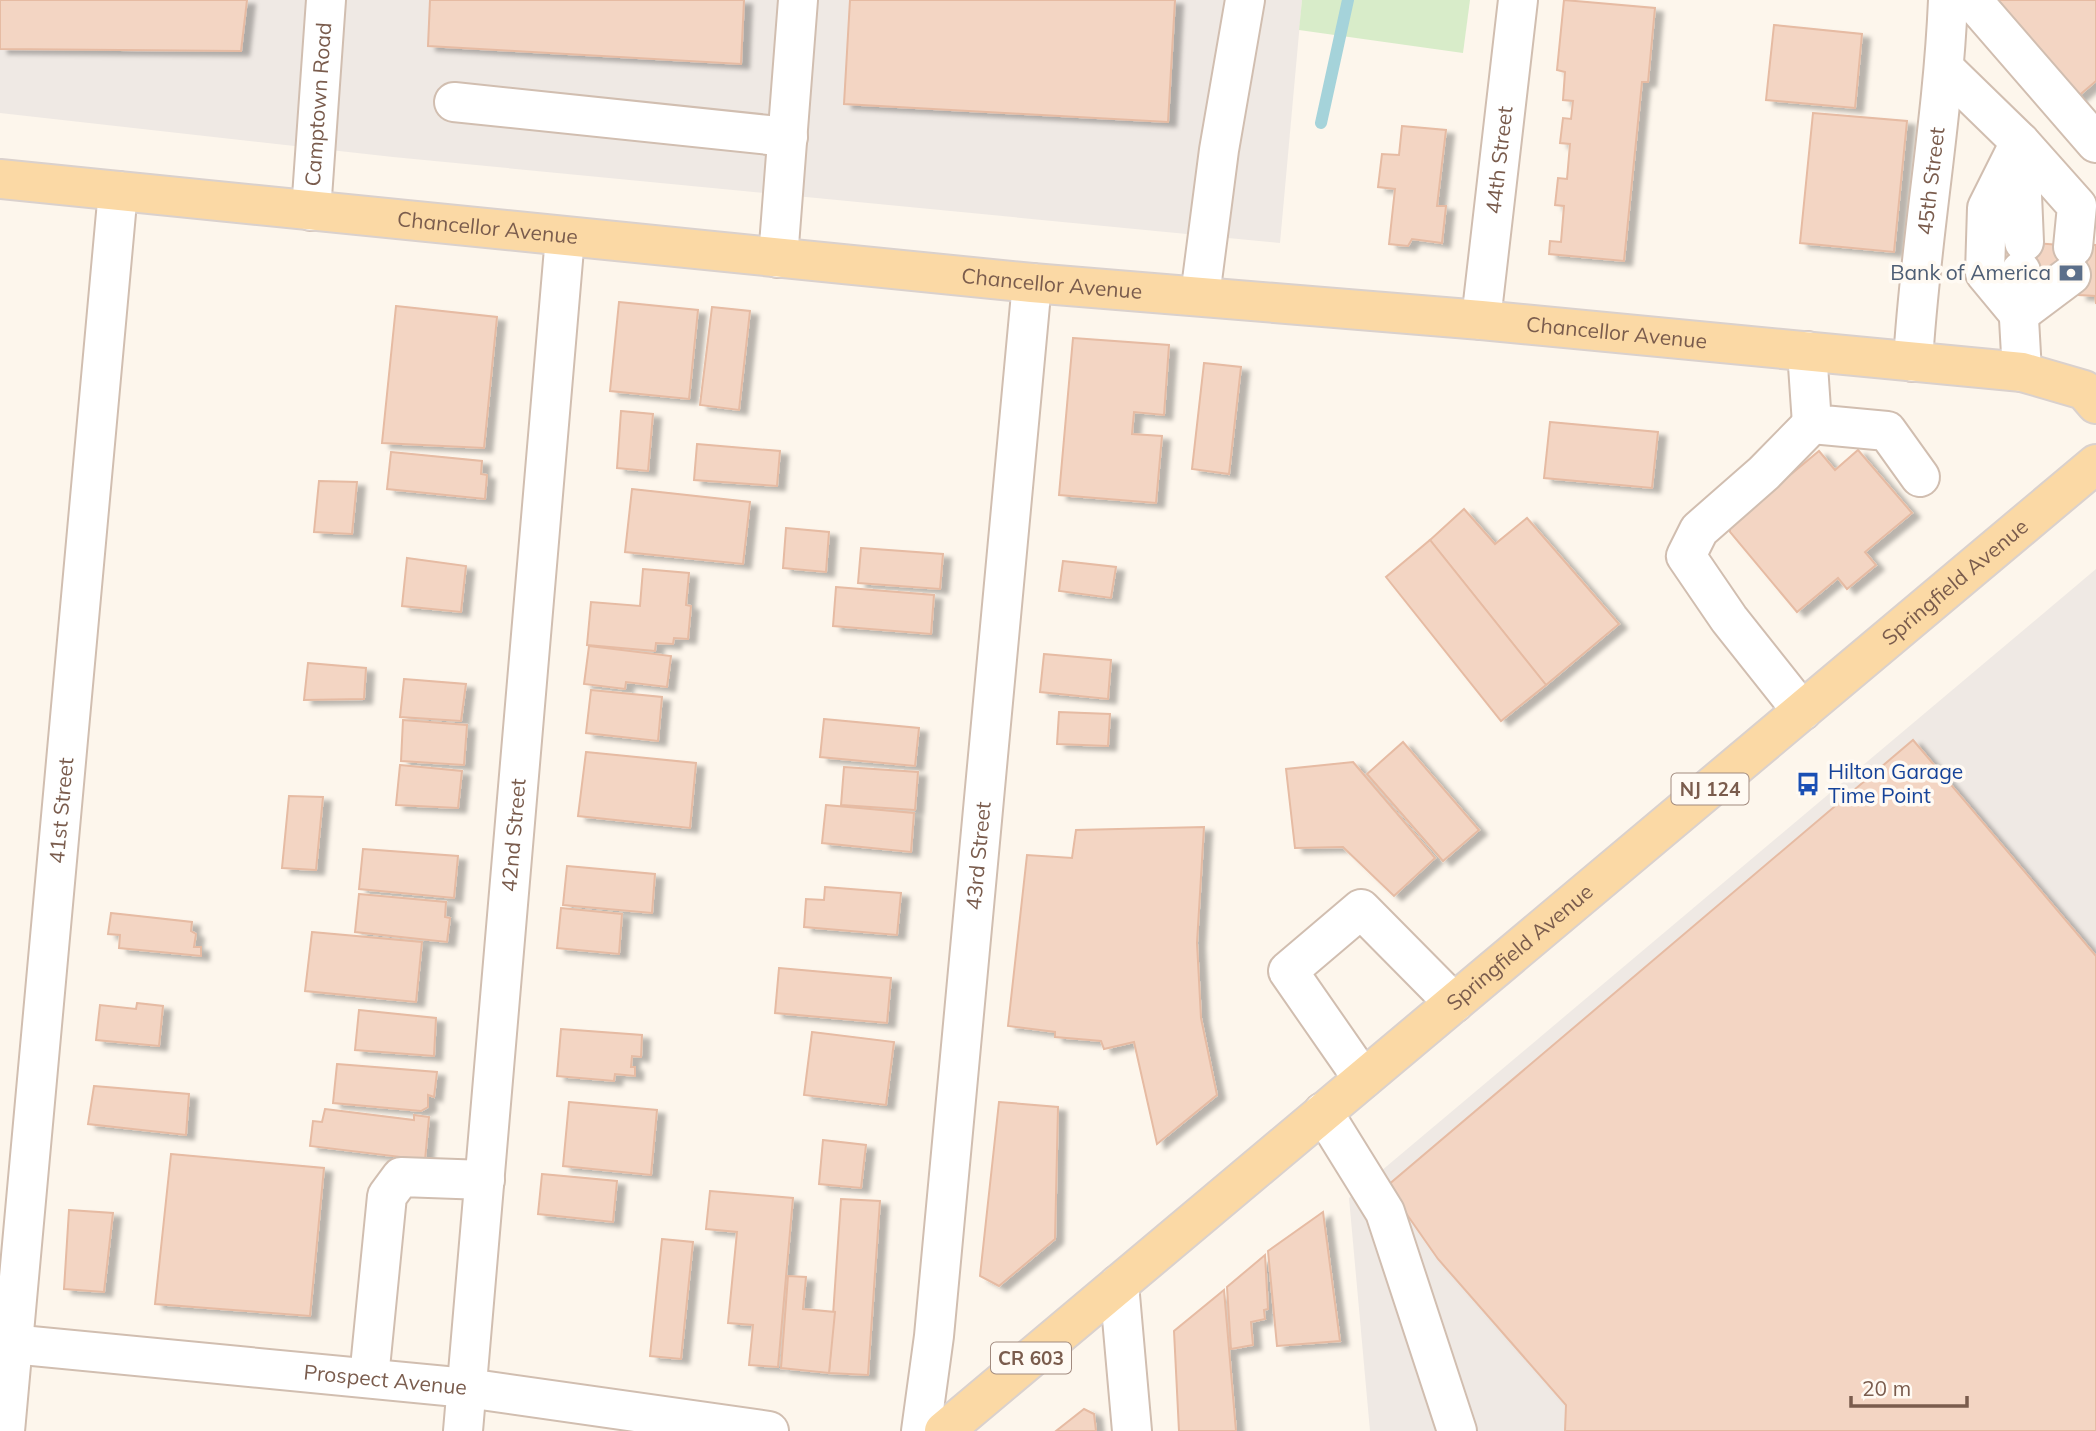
<svg xmlns="http://www.w3.org/2000/svg" width="2096" height="1431" font-family="Mulish,sans-serif">
<style>
.industrial{fill:#efe9e4}
.green{fill:#d8ecc9}
.lines{fill:none;stroke-linecap:round;stroke-linejoin:round}
.stream{stroke:#a5d3da;stroke-width:12}
.building{fill:#f3d5c3;stroke:#e6bba3;stroke-width:2;filter:url(#shadow)}
.minor-casing{stroke:#d1beb0;stroke-width:42}
.major-casing{stroke:#dad1cd;stroke-width:42}
.minor{stroke:#fff;stroke-width:38}
.major{stroke:#fbd9a5;stroke-width:38}
.labels{text-anchor:middle;stroke-width:7;stroke-linejoin:round;paint-order:stroke}
.shield{fill:#fffaf3;stroke:#a28b7f;stroke-width:2}
.shield-label{font-size:19px;font-weight:bold;fill:#7a5c4d}
.street-label{font-size:21px;fill:#7a5c4d;stroke:#fffaf3}
.service-label{font-size:21px;fill:#4e5e75;stroke:#fffaf3;text-anchor:end}
.transit-label{font-size:21px;fill:#164399;stroke:#fffaf3;text-anchor:start}
</style>
<defs>
<filter id="shadow"><feDropShadow dx="8" dy="4.5" stdDeviation="2" flood-color="#0004"/></filter>
</defs>
<rect width="100%" height="100%" fill="#fdf6ec"/>
<g class="industrial">
<path d="M0 0H1302L1280 243 393 157 0 113Z"/>
<path d="M2096 569V1431H1370L1349 1198Z"/>
</g>
<path class="green" d="M1302 0H1470L1463 53 1299 30Z"/>
<g class="lines">
<path class="stream" d="M1321 123 1348 0"/>
</g>
<g class="building">
<path d="M0 0H247L241 51 0 49Z"/>
<path d="M430 0H744L741 64 428 46Z"/>
<path d="M850 0H1175L1168 122 844 104Z"/>
<path d="M1564 0 1655 8 1648 82H1642L1624 261 1549 254 1550 241 1561 242 1564 206 1555 205 1558 178 1567 179 1570 144 1560 143 1563 118 1571 119 1573 101 1563 100 1565 72 1557 70Z"/>
<path d="M1995 0H2096V81L2076 98Z"/>
<path d="M1774 25 1862 34 1855 108 1766 100Z"/>
<path d="M1813 113 1907 121 1894 252 1800 243Z"/>
<path d="M1402 126 1446 130 1437 206H1446L1442 243 1412 239 1408 246 1389 244 1395 189 1378 187 1382 154 1399 155Z"/>
<path d="M1997 240 2084 247V244L2096 245V304L2095 296 2079 295 2081 277 1994 268Z"/>
<path d="M619 302 698 310 689 399 610 391Z"/>
<path d="M396 306 497 317 484 448 382 443Z"/>
<path d="M712 307 750 311 739 410 700 405Z"/>
<path d="M1073 338 1169 345 1164 415 1134 412 1132 434 1162 436 1156 503 1059 495Z"/>
<path d="M1204 363 1241 367 1229 474 1192 469Z"/>
<path d="M621 411 653 414 648 471 617 468Z"/>
<path d="M1550 422 1658 432 1652 488 1544 478Z"/>
<path d="M697 444 780 451 777 486 694 480Z"/>
<path d="M1858 450 1912 513 1865 552 1876 565 1847 589 1838 578 1797 612 1730 532V525L1819 451 1835 470Z"/>
<path d="M391 452 482 461 481 474 487 475 485 499 387 489Z"/>
<path d="M319 481 357 482 352 534 314 532Z"/>
<path d="M632 489 750 502 743 564 625 552Z"/>
<path d="M1464 509 1495 544 1527 518 1619 624 1546 685 1430 540Z"/>
<path d="M786 528 829 532 826 572 783 568Z"/>
<path d="M1430 540 1546 685 1501 721 1386 577Z"/>
<path d="M861 548 943 554 940 589 858 583Z"/>
<path d="M407 558 466 566 461 612 402 606Z"/>
<path d="M1063 561 1116 567 1111 598 1059 591Z"/>
<path d="M643 569 689 573 686 605 691 606 688 639 674 638 673 644 656 643 655 651 587 645 591 602 640 606Z"/>
<path d="M836 587 934 595 931 634 833 626Z"/>
<path d="M589 646 671 656 667 687 626 682 625 689 584 684Z"/>
<path d="M1044 654 1111 660 1108 699 1040 692Z"/>
<path d="M308 663 366 668 364 699 304 700Z"/>
<path d="M404 679 466 684 461 721 400 717Z"/>
<path d="M591 690 662 697 658 741 586 733Z"/>
<path d="M1059 712 1110 714 1108 746 1057 744Z"/>
<path d="M824 719 919 728 915 766 820 757Z"/>
<path d="M403 720 467 725 464 765 401 761Z"/>
<path d="M1913 740 2096 956V1431H1565L1566 1405 1438 1259 1387 1186Z"/>
<path d="M1403 742 1479 830 1443 861 1367 774Z"/>
<path d="M586 752 696 763 690 828 578 816Z"/>
<path d="M1353 762 1435 858 1394 896 1343 847 1295 848 1286 769Z"/>
<path d="M400 765 462 771 458 808 396 805Z"/>
<path d="M844 767 918 772 915 810 841 805Z"/>
<path d="M289 796 323 797 316 870 282 868Z"/>
<path d="M826 805 914 813 911 852 822 843Z"/>
<path d="M1204 827 1197 943 1201 1018 1217 1095 1157 1144 1134 1042 1104 1049 1101 1041 1055 1037V1032L1008 1026 1027 855 1072 858 1076 830Z"/>
<path d="M363 849 458 856 454 898 359 889Z"/>
<path d="M567 866 655 874 652 913 563 905Z"/>
<path d="M825 887 901 893 897 935 804 927 806 899 824 900Z"/>
<path d="M359 894 446 902 445 917 450 918 447 942 355 932Z"/>
<path d="M561 908 622 914 619 954 557 948Z"/>
<path d="M111 913 192 922 191 931 196 934 194 947H201V956L119 948 120 935 108 934Z"/>
<path d="M312 932 422 942 416 1002 305 991Z"/>
<path d="M779 968 891 978 887 1023 775 1013Z"/>
<path d="M137 1003 163 1006 159 1046 96 1040 100 1005 136 1009Z"/>
<path d="M359 1010 436 1018 434 1056 355 1050Z"/>
<path d="M561 1029 642 1035 641 1057 632 1056 631 1067H635V1076L615 1074 614 1081 557 1076Z"/>
<path d="M812 1032 894 1042 886 1105 804 1095Z"/>
<path d="M337 1064 437 1072 434 1097 428 1095V1107L421 1111 333 1103Z"/>
<path d="M94 1086 189 1094 186 1135 88 1124Z"/>
<path d="M569 1102 657 1110 651 1175 563 1166Z"/>
<path d="M999 1102 1058 1107 1055 1239 999 1286 980 1276Z"/>
<path d="M325 1109 414 1120V1115L429 1117 425 1160 310 1146 313 1121 322 1122Z"/>
<path d="M823 1140 866 1145 861 1188 819 1184Z"/>
<path d="M171 1154 324 1168 310 1316 155 1304Z"/>
<path d="M542 1174 617 1181 613 1222 538 1214Z"/>
<path d="M710 1191 793 1198 778 1367 749 1365 753 1325 728 1323 737 1232 706 1229Z"/>
<path d="M841 1199 880 1201 868 1375 829 1373Z"/>
<path d="M69 1210 113 1213 104 1292 64 1289Z"/>
<path d="M1323 1212 1340 1341 1277 1346 1268 1251Z"/>
<path d="M662 1239 693 1242 681 1359 650 1356Z"/>
<path d="M1265 1255 1268 1309 1264 1310 1265 1319 1251 1322 1253 1345 1231 1349 1227 1287Z"/>
<path d="M788 1276 806 1277 803 1309 835 1312 829 1373 781 1368Z"/>
<path d="M1224 1290 1236 1431H1179L1174 1331Z"/>
<path d="M1084 1409 1094 1414 1096 1431H1056Z"/>
</g>
<g class="lines">
<g class="minor-casing">
<g id="minor">
<path d="M1972 0 2096 143"/>
<path d="M1945 69 2020 142 2077 206 2073 247"/>
<path d="M454 102 788 137"/>
<path d="M2020 147 2024 242"/>
<path id="s1" d="M311 211 326 0"/>
<path d="M778 258 798 0"/>
<path d="M2021 271 2019 319 2022 372"/>
<path d="M1200 296 1219 150 1245 0"/>
<path d="M2019 314 1985 273 1987 208 2020 142"/>
<path d="M2019 314 2071 275"/>
<path id="s2" d="M1481 320 1518 0"/>
<path d="M1807 351 1812 424 1887 431 1920 477"/>
<path id="s3" d="M1913 362C1920 241 1943 121 1948 0"/>
<path d="M1802 711 1729 619 1686 556 1699 530 1764 473 1812 424"/>
<path d="M1363 1079 1288 971 1361 909 1454 1003"/>
<path d="M1323 1112 1385 1212 1457 1431"/>
<path d="M1119 1284 1132 1431"/>
<path id="s4" d="M0 1343 467 1388 769 1431"/>
<path d="M369 1378 387 1196 401 1177 485 1180"/>
<path id="s5" d="M5 1431 118 191"/>
<path id="s6" d="M463 1431 565 237"/>
<path id="s7" d="M921 1431 934 1336 1032 283"/>
</g>
</g>
<g class="major-casing">
<g id="major">
<path id="s8" d="M0 179 1032 283 1481 320 2022 372 2084 390 2096 404"/>
<path id="s9" d="M944 1431 2096 464"/>
</g>
</g>
<use href="#minor" class="minor"/>
<use href="#major" class="major"/>
</g>
<defs>
<g id="bank-bare" transform="scale(1.89)"><path d="M-6-4H6V4H-6ZM0-2.3a2.3 2.3 0 1 0 0 4.6a2.3 2.3 0 1 0 0-4.6Z" fill="#5c6f8a" stroke="#fffaf3" stroke-width="2.5" paint-order="stroke"/></g>
<g id="bus-bare" transform="scale(1.89)"><path d="M-5-6H5V4H4V6H2V4H-2V6H-4V4H-5ZM-3.5-4V0h7V-4ZM-3.5 1.2v1.5H-2V1.2ZM2 1.2v1.5H3.5V1.2Z" fill="#1a4fb4" stroke="#fffaf3" stroke-width="2.5" paint-order="stroke"/></g>
</defs>
<g fill-rule="evenodd">
<use href="#bank-bare" x="2071" y="273"/>
<use href="#bus-bare" x="1808" y="784"/>
</g>
<g class="labels">
<g class="shield">
<rect x="1671.5" y="773.5" width="77" height="31" rx="5"/>
<rect x="991" y="1342.5" width="80" height="31" rx="5"/>
</g>
<g class="shield-label">
<text x="1710" y="796">NJ 124</text>
<text x="1031" y="1365">CR 603</text>
</g>
<g class="street-label">
<text dy="7" stroke="none"><textPath href="#s1" startOffset="107">Camptown Road</textPath></text>
<text dy="7" stroke="none"><textPath href="#s2" startOffset="161">44th Street</textPath></text>
<text dy="7" stroke="none"><textPath href="#s3" startOffset="182">45th Street</textPath></text>
<text dy="7" stroke="none"><textPath href="#s8" startOffset="490">Chancellor Avenue</textPath></text>
<text dy="7" stroke="none"><textPath href="#s8" startOffset="1057">Chancellor Avenue</textPath></text>
<text dy="7" stroke="none"><textPath href="#s8" startOffset="1624">Chancellor Avenue</textPath></text>
<text dy="7" stroke="none"><textPath href="#s9" startOffset="1320">Springfield Avenue</textPath></text>
<text dy="7" stroke="none"><textPath href="#s5" startOffset="623">41st Street</textPath></text>
<text dy="7" stroke="none"><textPath href="#s6" startOffset="598">42nd Street</textPath></text>
<text dy="7" stroke="none"><textPath href="#s7" startOffset="578">43rd Street</textPath></text>
<text dy="7" stroke="none"><textPath href="#s9" startOffset="752">Springfield Avenue</textPath></text>
<text dy="7" stroke="none"><textPath href="#s4" startOffset="387">Prospect Avenue</textPath></text>
</g>
<g class="service-label">
<text x="2051" y="280">Bank of America</text>
</g>
<g class="transit-label">
<text x="1828" y="779">Hilton Garage<tspan x="1828" dy="24">Time Point</tspan></text>
</g>
</g>
<path d="M1851 1396v10h116v-10" fill="none" stroke="#7a5c4d" stroke-width="3.5"/>
<text x="1862" y="1396" font-size="21" fill="#7a5c4d" stroke="#fffaf3" stroke-width="5" paint-order="stroke">20 m</text>
</svg>
